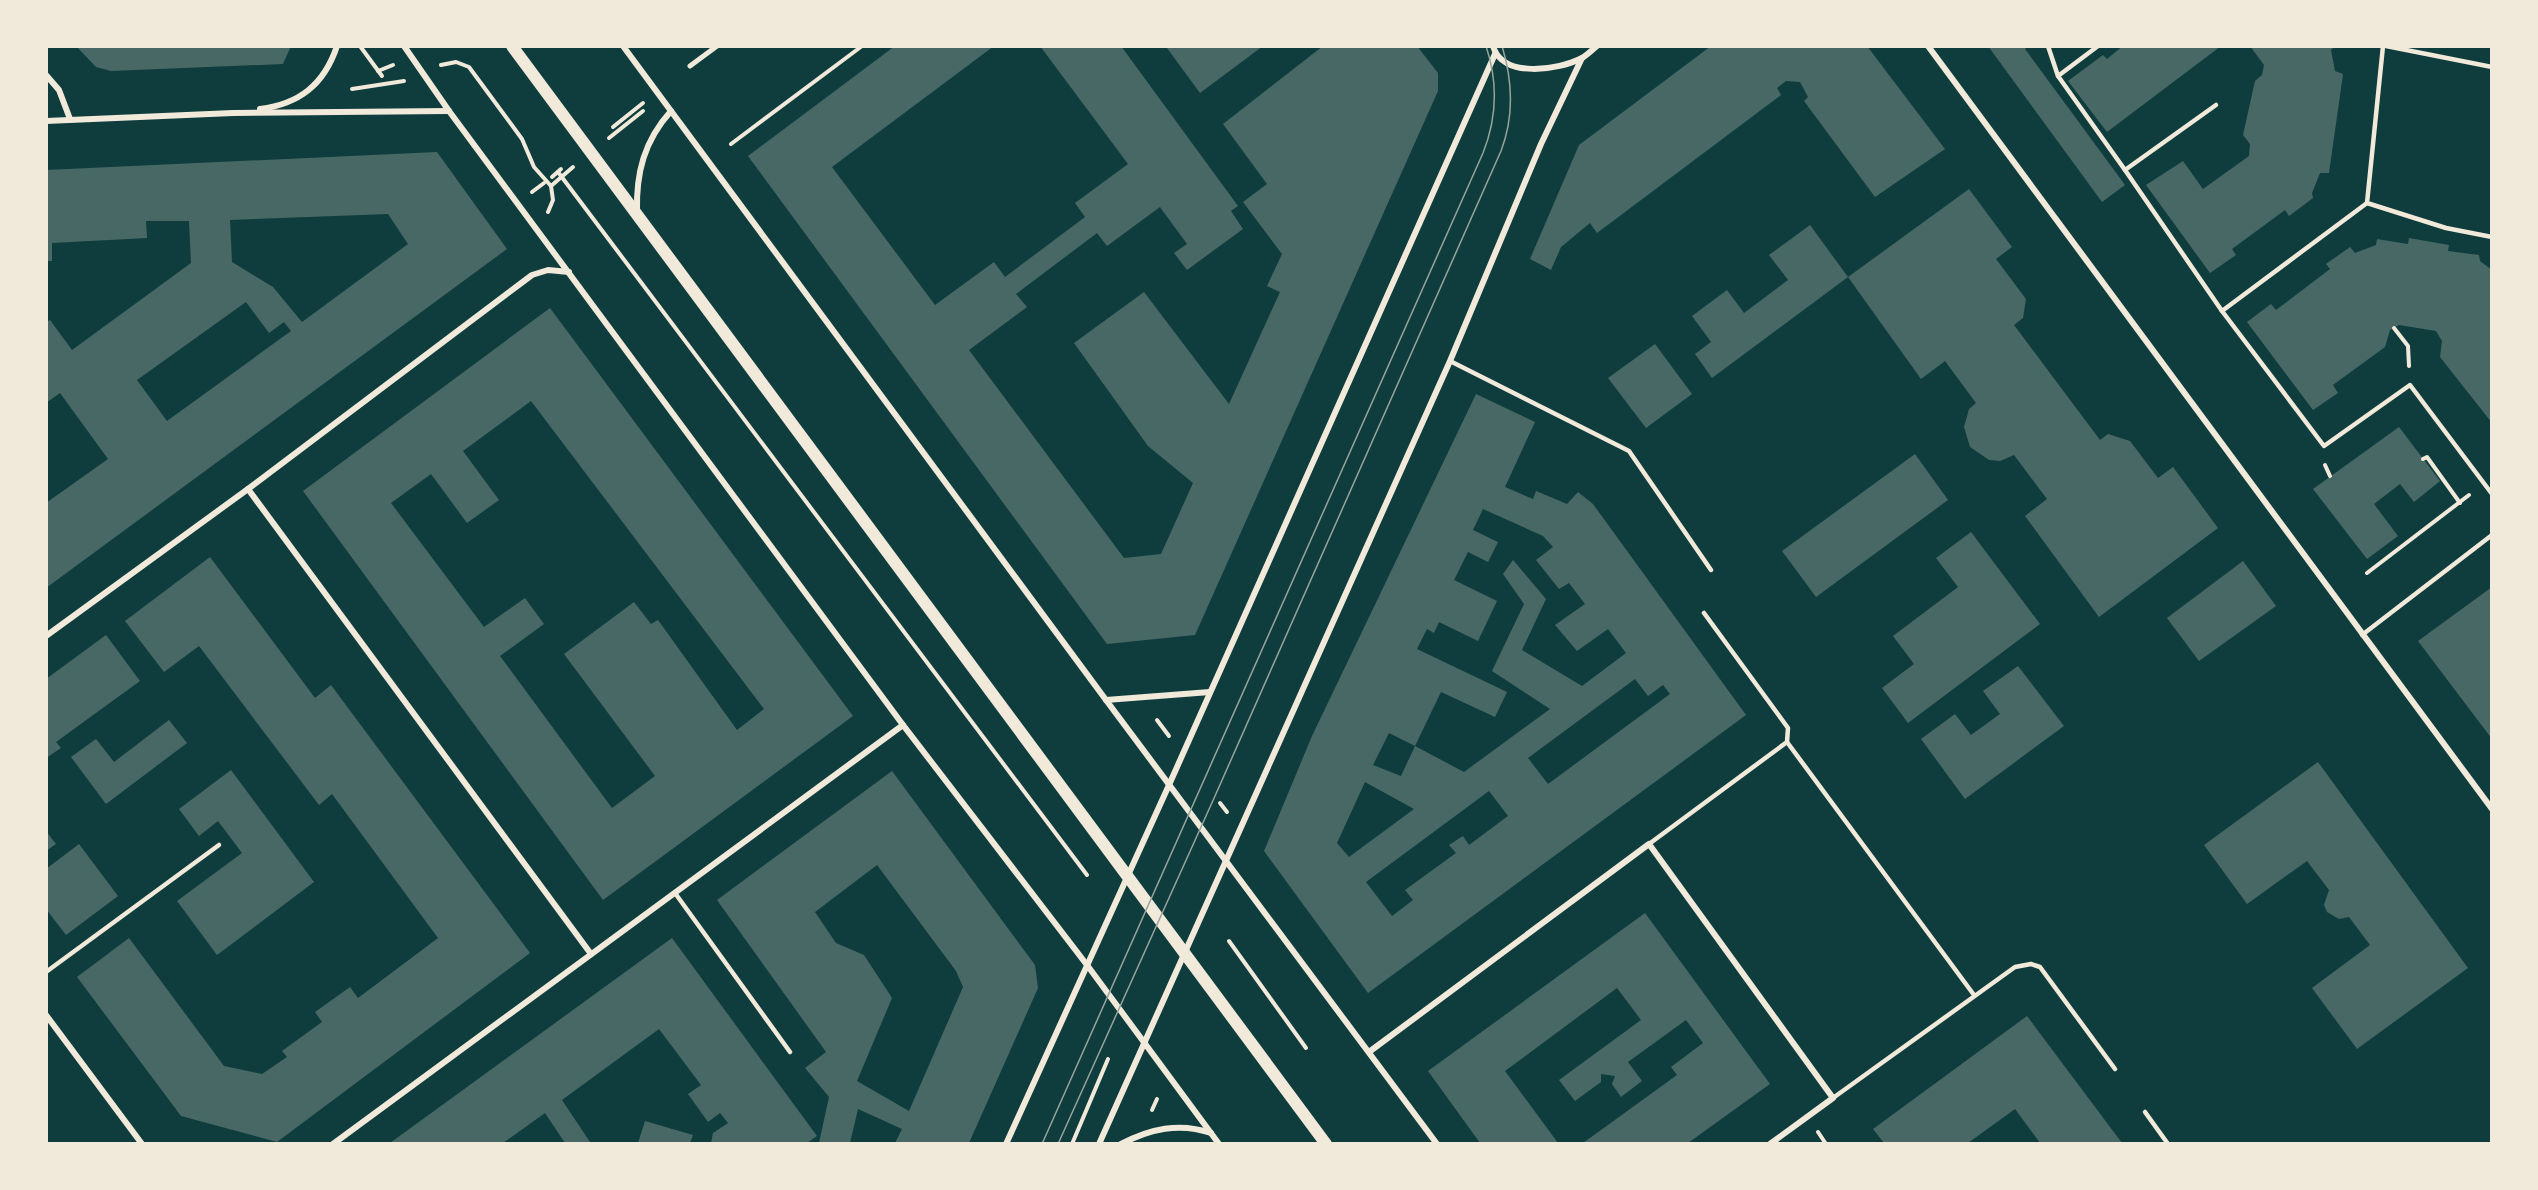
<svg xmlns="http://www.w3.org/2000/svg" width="2538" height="1190" font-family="'Alegreya Sans',sans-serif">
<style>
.building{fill:#486865;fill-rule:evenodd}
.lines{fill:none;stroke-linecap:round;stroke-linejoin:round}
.path{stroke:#f1e9da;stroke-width:4}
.service{stroke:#f1e9da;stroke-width:4.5}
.pedestrian{stroke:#f1e9da;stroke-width:5}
.minor{stroke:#f1e9da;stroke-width:6}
.secondary{stroke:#f1e9da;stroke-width:12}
.tram{stroke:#97a49c;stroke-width:1.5}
</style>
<rect width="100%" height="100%" fill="#0f3d3e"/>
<g class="building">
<path d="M76 46H291L283 64 111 71 96 67Z"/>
<path d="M895 46H994L832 167 935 305 994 262 1005 277 1085 217 1075 203 1128 164 1040 46H1121L1238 206 1231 211 1243 229 1187 270 1174 253 1187 244 1160 207 1107 246 1097 233 1016 294 1027 307 969 350 1124 558 1161 554 1193 483 1148 446 1074 343 1144 292 1229 404 1280 292 1267 286 1282 254 1243 202 1267 184 1223 124 1323 46H1417L1438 73V91L1195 635 1107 644 748 156Z"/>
<path d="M1169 46H1263L1200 93 1167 48Z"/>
<path d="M1711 46H1867L1945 149 1875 197 1804 101 1808 97 1800 82 1786 81 1777 88 1781 95 1597 233 1590 223 1561 247 1551 270 1530 259 1579 145Z"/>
<path d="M1988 46H2028L2025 49 2125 185 2102 202Z"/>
<path d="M2123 46H2221L2107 132 2068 81 2103 55 2107 59Z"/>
<path d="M2250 46H2335L2331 50 2335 71 2343 74 2329 173H2320L2312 193 2313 198 2289 216 2285 210 2232 249 2236 255 2210 273 2146 185 2183 161 2203 189 2249 156 2250 144 2243 135 2255 81 2262 75 2264 65Z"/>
<path d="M437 152 507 249 46 588V503L108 459 60 393 46 403V322L50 320 72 350 191 263 189 221H146L147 238 52 243V261H46V170ZM388 214 408 244 302 322 273 287 232 262 230 220ZM246 302 269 333 284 322 291 331 167 421 137 380Z"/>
<path d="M1969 189 2012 247 1996 259 2026 299 2023 318 2014 325 2026 341 2100 440 2108 434 2130 441 2158 478 2173 467 2218 528 2099 617 2025 516 2047 499 2014 455 2000 461 1989 460 1970 447 1964 427 1969 409 1976 403 1945 361 1921 379 1848 277 1712 378 1695 354 1711 342 1692 316 1727 290 1744 313 1788 280 1769 255 1810 225 1848 277Z"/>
<path d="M2409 238 2449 245 2448 251 2479 255 2480 261 2492 270V423L2440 357 2442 341 2436 331 2399 325 2390 330 2385 347 2333 385 2338 393 2313 410 2247 322 2271 304 2276 310 2330 269 2326 264 2350 247 2355 253 2376 245 2377 239 2408 244Z"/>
<path d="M550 308 853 716 603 900 303 491ZM531 401 764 709 737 730 658 620 651 624 634 602 564 654 655 776 612 808 500 656 544 624 525 598 484 627 391 503 431 474 467 523 499 500 463 451Z"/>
<path d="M1655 344 1692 394 1646 428 1608 378Z"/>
<path d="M1476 394 1535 422 1505 487 1533 499 1536 491 1567 504 1578 492 1593 504 1746 715 1368 993 1264 851 1312 736ZM1483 509 1543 536 1553 547 1536 560 1559 589 1569 583 1585 604 1555 625 1577 651 1608 629 1626 653 1582 686 1522 650 1546 599 1513 560 1503 574 1524 604 1492 671 1550 709 1464 772 1415 746 1441 692 1495 717 1507 692 1417 649 1427 629 1434 633 1439 622 1478 641 1497 601 1454 580 1468 552 1488 562 1498 542 1473 530ZM1635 679 1648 696 1663 685 1670 694 1548 784 1528 758ZM1389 733 1415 746 1401 776 1373 765ZM1365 782 1414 809 1349 857 1337 843ZM1489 791 1508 816 1469 845 1463 836 1449 845 1456 853 1405 890 1413 900 1392 916 1366 882Z"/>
<path d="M2399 427 2440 481 2414 502 2400 484 2374 504 2398 536 2367 559 2313 489Z"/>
<path d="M1915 454 1948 500 1816 597 1782 551Z"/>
<path d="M1971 532 2040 624 1908 723 1882 688 1914 664 1893 636 1958 587 1936 558Z"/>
<path d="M210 557 315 698 331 685 530 953 277 1142 181 1116 77 977 129 938 224 1066 262 1074 287 1057 282 1051 322 1022 315 1012 350 987 358 998 438 938 332 794 319 805 199 646 164 672 125 621Z"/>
<path d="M2243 561 2276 606 2199 661 2167 618Z"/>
<path d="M2492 587V739L2418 641Z"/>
<path d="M106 635 140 681 56 742 61 748 46 758V679Z"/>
<path d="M2018 666 2064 726 1965 799 1921 739 1955 714 1971 735 2000 714 1983 691Z"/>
<path d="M169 720 187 743 106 804 71 757 96 739 114 762Z"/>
<path d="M2318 762 2468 968 2357 1049 2312 988 2370 945 2349 917 2339 919 2327 912 2324 905 2329 890 2307 861 2247 904 2204 845Z"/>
<path d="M231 770 314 882 217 955 177 901 242 853 218 821 199 836 179 809Z"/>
<path d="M892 771 1035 965 1038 988 969 1143H895L902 1129 858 1109 850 1143H819L829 1097 805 1068 826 1052 717 900ZM877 865 956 971 963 987 909 1111 857 1081 892 998 864 955 836 943 815 912Z"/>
<path d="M46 831 56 844 46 851Z"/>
<path d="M79 844 118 896 66 935 46 909V869Z"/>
<path d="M1645 913 1770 1084 1688 1143H1583L1677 1075 1671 1067 1703 1043 1686 1020 1628 1062 1642 1081 1621 1097 1612 1084 1615 1076 1601 1074V1082L1575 1101 1559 1080 1641 1020 1617 988 1505 1071 1558 1143H1480L1428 1071Z"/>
<path d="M672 938 817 1136 807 1143H711L713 1133 728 1123 720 1113 708 1122 688 1094 701 1085 659 1029 562 1100 590 1142 565 1143 545 1113 503 1143H390Z"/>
<path d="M2027 1016 2122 1143H2040L2015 1109 1968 1143H1884L1873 1129Z"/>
<path d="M645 1121 693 1135 690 1143H638Z"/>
</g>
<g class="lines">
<g class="path">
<path d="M360 46 382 76"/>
<path d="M441 65 456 62 469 67 522 139 534 167 551 186 553 200 548 212"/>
<path d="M378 71 393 65"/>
<path d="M352 89 404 81"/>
<path d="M613 127 643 103"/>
<path d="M609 138 643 111"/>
<path d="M731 144 862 46"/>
<path d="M558 172 1087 875"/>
<path d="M552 177 561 169"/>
<path d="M551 186 573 167"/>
<path d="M532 192 544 183"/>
<path d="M2394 328 2408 346 2409 366"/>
<path d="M2423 459 2427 457 2460 503"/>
<path d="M2325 465 2330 476"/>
<path d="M2367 573 2469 495"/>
<path d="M1157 720 1169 736"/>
<path d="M1220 803 1227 812"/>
<path d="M1229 941 1306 1048"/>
<path d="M1152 1110 1157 1099"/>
<path d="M1818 1132 1826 1144"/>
<path d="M1072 1144 1108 1059"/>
</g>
<g class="service">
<path d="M2048 46 2058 76 2125 170 2216 105"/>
<path d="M2383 46 2367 203 2446 228 2492 237"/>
<path d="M2386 46 2492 67"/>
<path d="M2058 76 2098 46"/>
<path d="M2125 170 2222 311 2367 203"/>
<path d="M2222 311 2324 446 2410 385 2492 494"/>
<path d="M1450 361 1629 451 1711 570"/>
<path d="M2362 635 2492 535"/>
<path d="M1787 742 1974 995"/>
<path d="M1649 844 1787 742 1788 728 1704 613"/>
<path d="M675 893 790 1052"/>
<path d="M46 972 219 845"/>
<path d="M1833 1098 2015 967 2031 964 2040 967 2115 1069"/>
<path d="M2145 1112 2168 1144"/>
</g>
<path class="pedestrian" d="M690 66 717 46"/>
<g class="minor">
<path d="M404 46 449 111 903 725 1087 965 1219 1144"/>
<path d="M623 46 1106 700 1437 1144"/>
<path d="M1493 46C1502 79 1559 70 1582 58 1587 55 1592 50 1597 46"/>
<path d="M1928 46 2492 809"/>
<path d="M46 75 59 90 70 119"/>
<path d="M260 109C299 104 324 85 337 46"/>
<path d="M46 121 233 113 449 111"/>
<path d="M637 212C636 173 644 141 671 111"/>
<path d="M248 489 591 954"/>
<path d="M46 636 248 489 532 275 548 270 569 272"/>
<path d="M1106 700 1210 692"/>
<path d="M46 1015 142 1144"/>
<path d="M1369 1052 1649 844 1833 1098 1770 1144"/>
<path d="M333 1144 903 725"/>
<path d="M1006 1144 1169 785 1495 54"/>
<path d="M1099 1144 1450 361 1541 144 1582 58"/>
<path d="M1121 1144C1150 1129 1179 1122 1211 1133"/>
</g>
<path class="secondary" d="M512 46 1326 1144"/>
<g class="tram">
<path d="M1042 1144 1483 153C1497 118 1498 82 1486 46"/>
<path d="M1058 1144 1215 796 1501 151C1514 117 1513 82 1502 46"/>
</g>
</g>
<rect width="2538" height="1190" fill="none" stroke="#f1e9da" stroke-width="96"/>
</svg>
